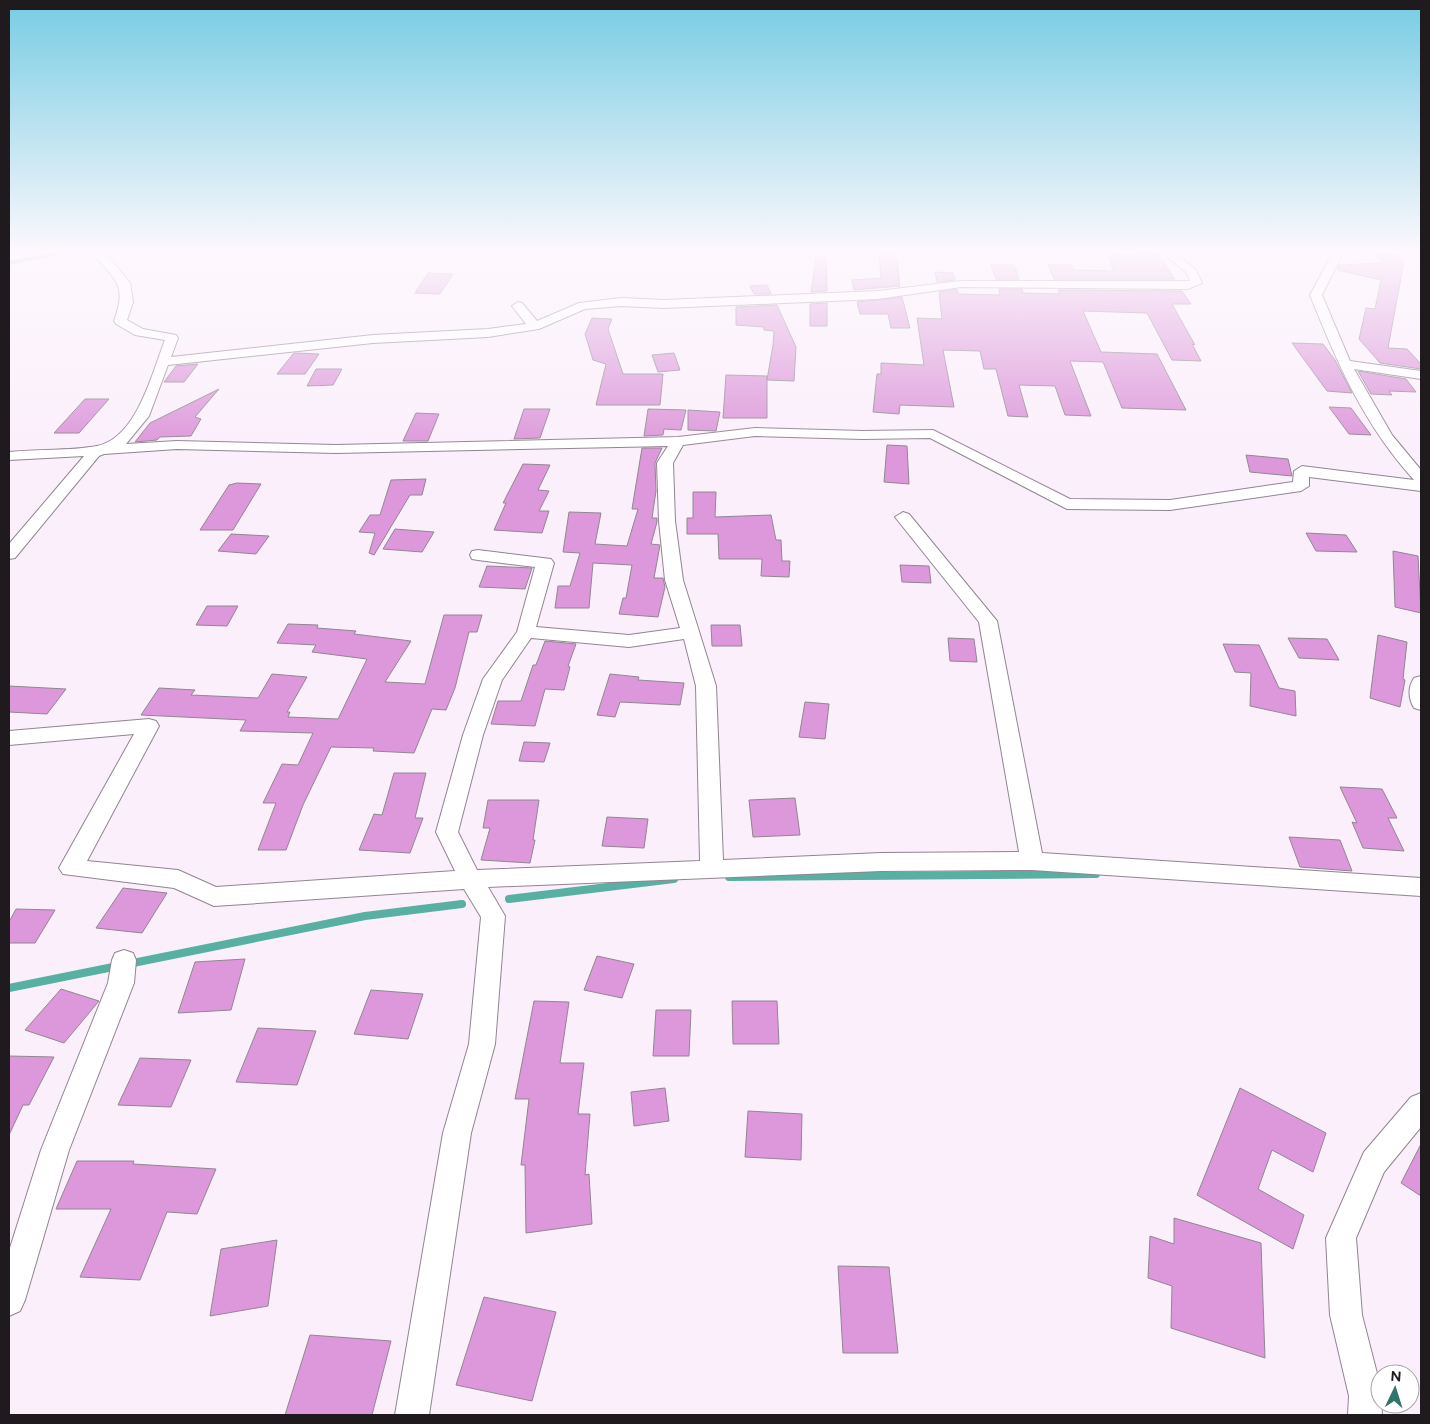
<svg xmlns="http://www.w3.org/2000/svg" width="1430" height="1424" font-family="Figtree,sans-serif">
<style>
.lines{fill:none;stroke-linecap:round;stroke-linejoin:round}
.stream-far1{stroke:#57b0a2;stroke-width:4}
.stream{stroke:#57b0a2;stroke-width:8}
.building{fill:#dc98da;stroke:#918691}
.street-casing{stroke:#908590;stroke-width:2}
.street{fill:#fff;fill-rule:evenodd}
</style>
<rect width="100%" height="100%" fill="#fbeffb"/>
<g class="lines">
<path class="stream-far1" d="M9 263 67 251"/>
<g class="stream">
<path d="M729 877 1096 874"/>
<path d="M509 899 674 879"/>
<path d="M128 964 365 916 462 904"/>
<path d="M9 988 118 966"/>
</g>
</g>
<g class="building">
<path d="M879 251 896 252 900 286 854 290 852 280 881 278Z"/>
<path d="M1138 251H1156L1175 279H1054L1048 265H1071L1073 270 1114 271 1107 254 1140 256Z"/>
<path d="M1372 254H1396L1404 261 1388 348 1407 349 1421 364V369L1380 363 1359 339 1366 308 1375 309 1381 280 1338 270V267L1339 265 1383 263Z"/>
<path d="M816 258H826L827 291 811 292Z"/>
<path d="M991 265H1014L1019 279H996Z"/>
<path d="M935 272 953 273 955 280 937 282Z"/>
<path d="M428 273 453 274 440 294 415 293Z"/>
<path d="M767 285 771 294H754L750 286Z"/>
<path d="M957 289 958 294 1000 295 999 289H1022L1023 293 1060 294 1058 290 1182 291 1191 304H1172L1195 345 1192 344 1201 361 1172 360 1147 313 1083 311 1101 352 1157 354 1186 410 1122 408 1103 362 1070 361 1091 416 1065 415 1055 386 1019 385 1028 417 1008 416 996 369H984L980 351 943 350 954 407 900 405 899 414 873 412 877 374H881V363L924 365 917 318 942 319 939 292Z"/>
<path d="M902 297 910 328H891L888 314H860L857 302Z"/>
<path d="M827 303V326H810V304Z"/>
<path d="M777 305 796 347 794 381 767 380V418H723L726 375 767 376V380L773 345 774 331 764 330V327L736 325V307Z"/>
<path d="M592 318 612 319 608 329 623 374H663L660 405H596L606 364 593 360 585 334Z"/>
<path d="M1292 343 1323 344 1335 360 1352 393 1327 391Z"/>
<path d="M674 353 680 370 658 372 652 355Z"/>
<path d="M293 354 295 353 319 354 305 374H277Z"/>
<path d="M198 364 184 382H164L176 366Z"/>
<path d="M316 369H342L333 385 307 386Z"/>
<path d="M1358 371 1406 379 1416 392 1389 391 1392 395 1371 394Z"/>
<path d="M219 389 195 417 201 419 191 436 160 437 157 440 135 442 150 423Z"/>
<path d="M85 399H109L79 433H54Z"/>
<path d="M1329 407 1351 408 1371 435 1349 434Z"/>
<path d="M524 409H550L540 438 514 439Z"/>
<path d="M648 409 686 410 681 430 664 429 663 435 644 436Z"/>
<path d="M688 410 720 412 716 431 688 430Z"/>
<path d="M416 413 439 414 428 441H403Z"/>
<path d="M887 445 907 446 909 484 884 482Z"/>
<path d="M642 448H662L655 463 656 491 652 518H657V522L651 544 660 545 654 578H663L665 587 658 617 619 614 623 598H626L632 565 593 563 589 608H555L558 586H570L580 553 563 552 569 512 601 513 595 544 627 546 638 509H632Z"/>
<path d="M1246 455 1288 459 1292 476 1250 472Z"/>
<path d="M523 464 550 465 538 490 549 491 539 511H549L542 533 494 530 506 503H503Z"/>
<path d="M426 479 422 495H410L374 555 369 553 375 533 359 532 370 515H380L391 480Z"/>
<path d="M237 483 261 484 233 530H200L229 485Z"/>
<path d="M693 492H716L715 517 771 515 776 540H781L782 561H790L789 577 761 576 762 559H719L718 534H687V518H693Z"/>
<path d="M395 529 434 532 422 552 383 549Z"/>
<path d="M1306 533 1346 535 1357 552 1316 551Z"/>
<path d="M231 534 269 536 256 554 218 551Z"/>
<path d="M1393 551 1418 556 1421 613 1395 607Z"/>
<path d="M900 565 929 566 931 583 902 582Z"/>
<path d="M487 566 532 568 525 589 479 587Z"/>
<path d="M207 606H238L227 626 196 625Z"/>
<path d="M444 615H482L477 632H469L455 688 446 710 432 709 414 753 373 751 374 748 331 747 303 805 286 850H258L276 803H263L282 764 298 765 313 733 240 731 246 720 141 715 159 688 195 690 191 695 258 698 272 674 307 677 287 712H290L288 717 338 719 367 659 312 652 316 645 277 643 288 624 318 625 317 628 356 631 354 634 411 641 385 682 425 684Z"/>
<path d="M711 625H740L742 646H712Z"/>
<path d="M1378 635 1407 642 1403 679 1405 680 1400 707 1370 698Z"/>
<path d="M948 638 974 639 977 662 950 661Z"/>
<path d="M1288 638 1327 639 1339 660 1299 658Z"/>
<path d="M545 641 576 644 568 666 570 667 564 690 545 689 535 726 491 724 498 701H521L533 665H536Z"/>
<path d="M1223 644 1259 645 1279 688 1295 691 1296 716 1250 706 1251 673 1235 672Z"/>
<path d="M610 674 639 677 638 680 684 683 680 705 620 702 615 717 597 715Z"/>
<path d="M9 686 66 689 47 714 9 712Z"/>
<path d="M805 702 829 704 825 739 799 737Z"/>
<path d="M524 742 550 743 544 762 519 761Z"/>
<path d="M394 773H426L415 818H423L410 853 359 850 374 814 382 815Z"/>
<path d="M1340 787 1382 789 1397 818H1388L1404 851 1363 848 1352 822 1357 823Z"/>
<path d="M795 798 800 835 753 837 749 800Z"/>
<path d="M488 800H539L533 840H535L530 863 481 860 490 828H483Z"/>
<path d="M607 817 648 819 644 848 602 846Z"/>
<path d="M1289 837 1340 840 1352 871 1300 867Z"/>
<path d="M123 888 167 893 142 933 96 928Z"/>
<path d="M16 909 55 910 35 943H9V922Z"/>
<path d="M597 956 634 964 622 998 584 990Z"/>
<path d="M245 959 231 1010 178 1013 195 962Z"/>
<path d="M61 989 99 1001 64 1043 25 1030Z"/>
<path d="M371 990 423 994 408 1039 354 1034Z"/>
<path d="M534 1001 569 1002 560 1063H584L578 1114H590L585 1175 589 1174 592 1224 526 1233 525 1165H521L529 1099H515Z"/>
<path d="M732 1001H777L779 1044H733Z"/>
<path d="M656 1010H691L689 1056H653Z"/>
<path d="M258 1028 316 1031 297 1085 236 1082Z"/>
<path d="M9 1056 54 1057 29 1105H23L9 1135Z"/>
<path d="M140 1058 191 1060 171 1107 118 1105Z"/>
<path d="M665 1088 669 1121 634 1126 631 1092Z"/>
<path d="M1240 1088 1326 1133 1313 1172 1272 1150 1258 1189 1304 1215 1293 1249 1197 1195Z"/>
<path d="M748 1111 802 1114 801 1160 745 1157Z"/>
<path d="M1421 1144V1196L1401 1183Z"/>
<path d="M77 1161H134L133 1164 216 1169 197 1214 167 1212 140 1280 80 1277 111 1209H56Z"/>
<path d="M1174 1218 1261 1243 1265 1358 1171 1328 1172 1286 1148 1278 1150 1236 1174 1244Z"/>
<path d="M277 1240 268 1306 210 1316 221 1249Z"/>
<path d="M838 1266 889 1267 898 1353H843Z"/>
<path d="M484 1297 556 1312 532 1401 456 1385Z"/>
<path d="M310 1335 391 1341 372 1415H285Z"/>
</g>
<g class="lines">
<g class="street-casing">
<g id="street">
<path d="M94 251H104L130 283 133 302 127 320 143 329 176 335 178 338 171 357 373 335 488 329 526 324 512 306 518 302 522 303 537 321 579 303 621 298 664 300 878 291 961 281H1190L1187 273 1161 251H1172L1196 270 1202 283 1188 289 961 287 878 299 664 308 621 306 585 309 539 329 488 337 373 343 168 365 149 416 126 444 177 441 336 445 678 437 755 428 863 431 933 430 1070 499 1170 500 1293 482 1294 471 1302 466 1414 480C1364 425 1337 363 1310 295L1334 251H1344L1322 295 1350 361 1421 371V379L1354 369 1392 435 1421 470V491L1309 477V486L1301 491 1170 510 1067 509 930 438 863 439 755 436 683 445 673 463 675 521 683 580 716 686 723 860 881 853 1019 852 979 622 895 517 903 512 909 514 997 621 1042 853 1421 878V896L1032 870 881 871 488 887 505 916 495 1044 471 1133 429 1415H395L443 1133 469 1044 481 917 464 889 214 906 174 888 63 874 59 868 134 734 9 745V731L149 719 156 721 159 726 87 861 178 870 216 887 455 871 436 832 463 735 483 679 517 632 535 567 478 560 472 559 470 555 472 551 478 550 551 559 554 563 536 627 629 635 680 628 665 580 659 521 657 463 668 446 336 453 177 449 104 454 99 456 15 558 9 559V544L84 456 9 460V452C37 449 69 451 97 446 137 438 152 373 165 340L135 335 116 324 114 321C127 285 117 282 94 255ZM531 638 629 647 684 639 696 686 700 861 477 870 458 832 483 735 502 680Z"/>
<path d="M795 251H839C830 259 808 256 796 253Z"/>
<path d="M1421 676V710L1414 708C1408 698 1408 687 1414 678Z"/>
<path d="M124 950 133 953 136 960 134 983 69 1150 25 1300 20 1311 9 1316V1251L41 1150 108 983 112 960 115 953Z"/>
<path d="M1421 1093V1127L1384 1172 1356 1238 1362 1315 1380 1385 1382 1415H1348L1349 1396 1330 1315 1326 1238 1364 1152 1411 1097Z"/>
</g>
</g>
<use href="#street" class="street"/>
</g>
<linearGradient id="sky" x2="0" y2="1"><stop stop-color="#77cce3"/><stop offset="0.56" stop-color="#fdf8fd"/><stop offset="1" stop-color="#fdf8fd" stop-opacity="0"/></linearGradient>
<rect width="1430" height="450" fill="url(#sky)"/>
<rect width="1430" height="1424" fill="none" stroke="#1f1a1e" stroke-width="20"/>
<g transform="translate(1395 1389) rotate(4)"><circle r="24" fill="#ffffff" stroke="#a5a3a5"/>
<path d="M0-4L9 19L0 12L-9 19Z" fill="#30756a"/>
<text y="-8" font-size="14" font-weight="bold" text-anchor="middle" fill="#1f1a1e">N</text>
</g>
</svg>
